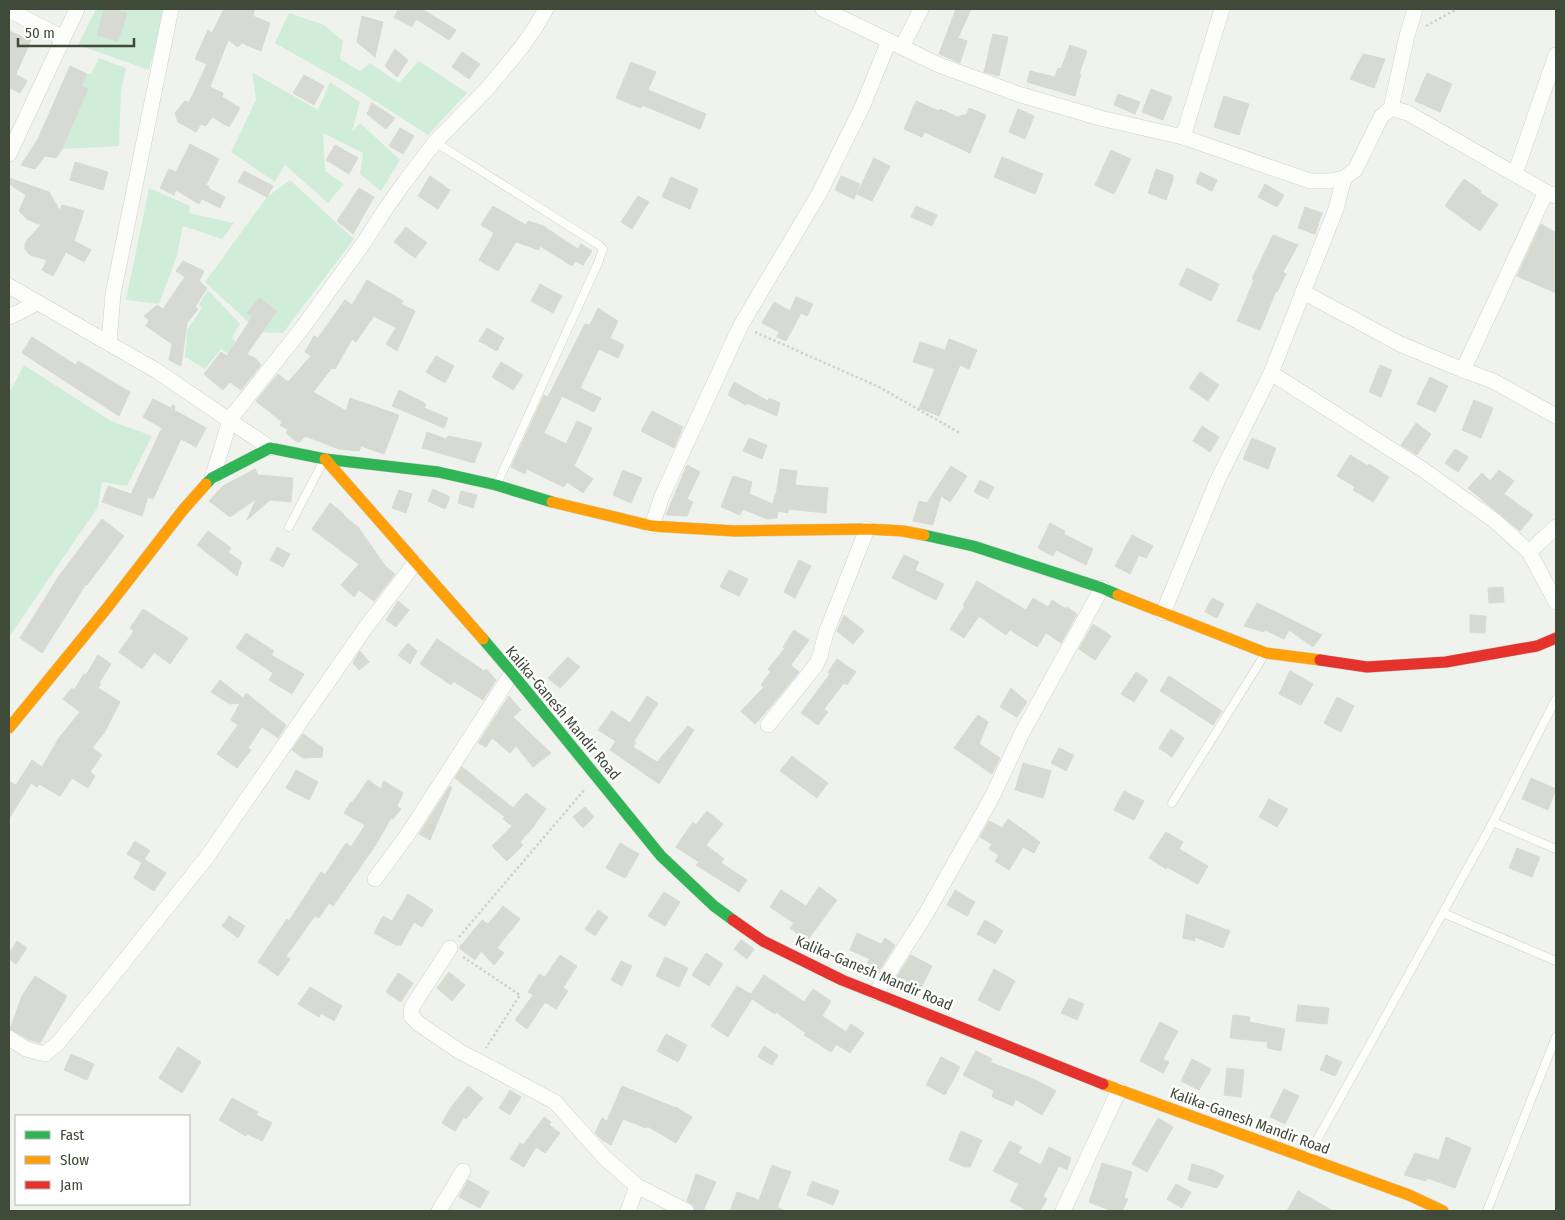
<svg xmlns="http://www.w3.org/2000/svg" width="1565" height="1220" font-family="'Fira Sans Condensed',sans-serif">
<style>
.green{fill:#d0edda}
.building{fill:#d6dad3;stroke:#d7dbd3}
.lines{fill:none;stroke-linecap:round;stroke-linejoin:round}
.lane-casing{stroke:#ced1cb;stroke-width:9}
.street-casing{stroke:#ced1cb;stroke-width:16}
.fast-casing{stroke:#ccd5c7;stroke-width:12}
.slow-casing{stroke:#ccd5c7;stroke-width:12}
.jam-casing{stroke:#ccd5c7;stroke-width:12}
.path{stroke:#d0d3cc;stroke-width:2.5;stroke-dasharray:2.5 2.5;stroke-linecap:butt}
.lane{stroke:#fdfdfc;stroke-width:8}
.street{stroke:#fdfdfc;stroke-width:15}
.fast{stroke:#30b455;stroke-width:11}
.slow{stroke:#ff9f0a;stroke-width:11}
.jam{stroke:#e5322d;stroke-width:11}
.labels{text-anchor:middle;stroke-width:5;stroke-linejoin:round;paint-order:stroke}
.street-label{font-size:15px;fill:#404a39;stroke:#fff}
</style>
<rect width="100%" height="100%" fill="#f0f3ed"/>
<g class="green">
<path d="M96 9H165L149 70 78 45Z"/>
<path d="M289 13 324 25 343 41 340 59 360 71 370 63 399 83 419 61 467 93 428 135 361 92 275 43Z"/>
<path d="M99 58 126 68 121 91 119 146 62 149 88 90 81 86 87 74H91Z"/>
<path d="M252 72 318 110 330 82 360 102 352 132 360 123 400 160 381 191 360 174 363 153 323 133 325 171 344 184 328 203 285 165 275 182 231 152 256 100Z"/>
<path d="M290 180 354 239 283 333 259 332 205 282 267 197Z"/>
<path d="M149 188 190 206 189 213 234 223 222 239 183 226 176 259 159 304 126 300Z"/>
<path d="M208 290 240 324 232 338 244 350 238 361 221 349 205 369 185 357 187 330 202 308 199 304Z"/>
<path d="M24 365 111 421 152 436 127 486 102 482 98 507 9 637V393Z"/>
</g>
<g class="building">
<path d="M104 9H111L127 13 118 41 97 35Z"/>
<path d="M224 9H255L253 16 270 23 261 51 242 43 238 47 228 40 210 87 223 93 222 97 240 108 229 127 212 117 206 126 201 124 196 132 178 122 175 113 185 101 189 103 207 64 195 59 208 30 212 33Z"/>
<path d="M399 9H422L456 30 449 40 416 19 412 27 394 17Z"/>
<path d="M956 9H971L958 38 967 41 960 63 939 54Z"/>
<path d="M362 16 383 22 375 57 357 42Z"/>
<path d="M9 31 31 40 16 74 27 81 20 93 10 88 9 90Z"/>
<path d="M993 34 1008 37 999 76 984 72Z"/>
<path d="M1070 45 1087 51 1079 74H1081L1075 96 1027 82 1030 71 1055 77 1058 68 1061 69Z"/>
<path d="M395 49 408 60 397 77 385 66Z"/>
<path d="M462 52 480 64 469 79 452 67Z"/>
<path d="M1363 54 1385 59 1374 88 1350 79Z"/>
<path d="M631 62 656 72 648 90 706 114 700 129 642 105 641 108 616 98Z"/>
<path d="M70 66 87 74 81 86 88 89 62 149 56 158 45 156 35 169 21 165 38 139Z"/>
<path d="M1427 73 1452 84 1440 112 1415 101Z"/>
<path d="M304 75 324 86 314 105 293 93Z"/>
<path d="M1151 89 1172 97 1163 120 1142 112Z"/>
<path d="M1118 94 1140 102 1135 114 1114 105Z"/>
<path d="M1224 96 1249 104 1239 135 1214 127Z"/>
<path d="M916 101 939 111 940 109 957 117 967 114 969 108 986 115 970 153 925 132 922 137 904 129Z"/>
<path d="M372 103 395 118 386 129 367 114Z"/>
<path d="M1018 109 1034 116 1025 139 1009 132Z"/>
<path d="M400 128 414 136 403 154 389 146Z"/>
<path d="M190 144 219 159 206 185 209 186 208 188 225 197 220 208 202 199 199 204 176 190 174 195 160 188 169 169 176 172Z"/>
<path d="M335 145 358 158 349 174 326 160Z"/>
<path d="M1111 150 1131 159 1114 194 1095 185Z"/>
<path d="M1002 157 1043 174 1035 194 994 177Z"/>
<path d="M874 158 890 166 872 201 857 194Z"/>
<path d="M75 162 108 172 103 190 70 180Z"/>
<path d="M1156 169 1173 175V180L1166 200 1148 193Z"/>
<path d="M244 171 273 186 267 197 238 182Z"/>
<path d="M1200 172 1217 180 1212 191 1196 183Z"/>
<path d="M430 176 450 190 438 209 418 196Z"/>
<path d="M841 176 860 184 854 199 835 190Z"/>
<path d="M671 177 698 189 690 209 662 197Z"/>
<path d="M9 178 49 192 60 211 62 205 84 211 74 241 91 250 84 262 66 252 53 276 42 270 47 260 30 255 25 249V245L26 241 41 225 27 219 19 211 26 195 9 184Z"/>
<path d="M1464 179 1481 191 1480 193 1498 204 1480 231 1445 206Z"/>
<path d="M1265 184 1284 195 1277 207 1258 197Z"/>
<path d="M359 188 374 197 353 234 337 221Z"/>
<path d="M638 196 649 202 632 229 621 222Z"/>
<path d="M493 206 526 225 528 221 546 227V228L578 249 581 244 592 251 583 265 576 261 572 266 540 246 539 250 516 242 498 271 479 260 494 233 481 225Z"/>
<path d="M916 206 937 215 932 226 911 217Z"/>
<path d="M1305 207 1322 213 1315 234 1298 228Z"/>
<path d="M1541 224 1556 233V293L1517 276Z"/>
<path d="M406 227 427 243 415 258 394 242Z"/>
<path d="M1273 235 1298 245 1283 272 1286 274 1277 292 1276 291 1260 330 1237 321 1254 280 1252 279Z"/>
<path d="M183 261 204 271 199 281 207 288 195 307 198 309 187 323 181 366 169 360 172 344 146 326 149 320 144 316 157 305 163 309 185 277 176 271Z"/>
<path d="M1187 268 1219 284 1211 301 1179 285Z"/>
<path d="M367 280 403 301 401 304 415 311 397 351 386 344 396 328 374 316 356 342 352 339 335 369 332 368 313 392 346 411 350 398 399 415 384 454 361 446 359 451 339 449 305 436 300 442 296 441 286 433 288 430 280 425 282 422 256 401 278 374 288 382 311 356 305 352 314 336 318 338 345 300 352 305Z"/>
<path d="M540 284 562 296 553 313 531 301Z"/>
<path d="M796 297 813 304 807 316 801 313 786 341 777 337 779 332 762 323 774 302 790 311Z"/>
<path d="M259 298 277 311 247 354 256 359 261 365 241 390 230 382 223 390 204 374 221 352 227 356 252 317 247 313Z"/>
<path d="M598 308 618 321 610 338 624 345 618 358 599 349 580 388 601 398 594 412 562 396 544 433 566 444 577 421 592 428 574 466 593 479 583 493 567 482 564 487 527 469 525 474 511 467 544 395 548 397 585 324 590 325Z"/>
<path d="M487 328 504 338 497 351 479 341Z"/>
<path d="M32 337 76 365 78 361 130 392 119 416 22 353Z"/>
<path d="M949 339 977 350 969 369 960 365 939 416 919 408 935 369 913 362 920 342 945 350Z"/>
<path d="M436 356 454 366 445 383 426 372Z"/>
<path d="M501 362 523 375 513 390 492 377Z"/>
<path d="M1380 365 1392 370 1381 397 1369 392Z"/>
<path d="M1200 372 1219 385 1208 401 1189 388Z"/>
<path d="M1430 377 1448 386 1435 412 1417 404Z"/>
<path d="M734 382 768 401 769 398 780 403 777 416 747 403 746 405 728 395Z"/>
<path d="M399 390 426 404 424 408 448 418 444 428 392 406Z"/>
<path d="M153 399 171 408 172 405 175 406 174 413 176 411 206 428 196 447 181 439 153 499 148 497 142 516 102 502 108 486 131 494 162 428 143 417Z"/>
<path d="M1474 400 1493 408 1481 438 1462 430Z"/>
<path d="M652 411 683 427 674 448 641 431Z"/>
<path d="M1416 423 1431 434 1417 455 1401 445Z"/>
<path d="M1202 426 1219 437 1210 452 1193 441Z"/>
<path d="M427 432 446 439 448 436 482 443 474 463 422 448Z"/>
<path d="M749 438 767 445 762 459 743 451Z"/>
<path d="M1252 438 1276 448 1268 469 1243 459Z"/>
<path d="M1455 449 1468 457 1458 472 1445 463Z"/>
<path d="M1350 455 1368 466 1369 464 1389 477 1373 502 1353 490 1355 487 1337 476Z"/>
<path d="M687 465 700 472 687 499 693 502 687 516 666 515Z"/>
<path d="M951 466 967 476 950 502 941 496 933 525 913 521 919 501 927 503Z"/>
<path d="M255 469 258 475 293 478 291 502 270 500 247 520 256 499 230 517 209 501 223 486Z"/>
<path d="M780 469 797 471 795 485 828 488 826 513 788 509V513L778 511 777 518 767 519 743 509 740 515 721 507 733 476 752 482 749 494 773 504 775 495H776Z"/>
<path d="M623 470 642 478 631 503 613 495Z"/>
<path d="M1499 470 1514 481 1504 494 1533 515 1520 531 1468 488 1482 473 1490 481Z"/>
<path d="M980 480 994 487 988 499 974 492Z"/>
<path d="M433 489 450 497 445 509 428 501Z"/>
<path d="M399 490 412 494 406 513 392 508Z"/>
<path d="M461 491 477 495 473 508 458 503Z"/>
<path d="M330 503 344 514 343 515 358 527 386 567 395 574 374 601 359 590 354 597 341 585 359 564 312 529Z"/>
<path d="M102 519 124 536 87 585 86 584 42 653 20 638 59 576Z"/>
<path d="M1050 523 1065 531 1064 534 1093 549 1086 565 1056 550 1053 556 1038 548Z"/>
<path d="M208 531 231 548 228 552 242 562 237 576 197 545Z"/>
<path d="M1132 535 1153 546 1146 558 1139 555 1130 574 1115 566Z"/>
<path d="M277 547 290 554 283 567 270 560Z"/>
<path d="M904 555 919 562 915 570 944 584 936 600 892 578Z"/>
<path d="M799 560 811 566 795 598 784 592Z"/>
<path d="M729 570 748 579 739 596 720 587Z"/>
<path d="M977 581 1026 610 1033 598 1048 607 1052 600 1066 609 1067 607 1077 614 1061 643 1046 633 1037 647 1010 630 1006 635 979 616 964 638 950 629 965 606 963 605Z"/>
<path d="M1503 587 1504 602 1489 603 1488 588Z"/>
<path d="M1212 598 1224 604 1217 618 1205 612Z"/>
<path d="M398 601 409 610 396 627 386 620Z"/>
<path d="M1257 603 1276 612 1322 635 1313 647 1289 630 1284 639 1265 630 1264 632 1244 626Z"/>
<path d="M143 609 188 638 170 664 154 652 142 669 119 652 134 631 130 628Z"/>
<path d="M844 615 864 631 853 644 837 631Z"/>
<path d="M1470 615 1486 616 1485 633 1470 632Z"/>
<path d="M1093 624 1111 636 1095 660 1079 649Z"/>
<path d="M794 630 809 640 791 665 799 672 771 706 755 724 741 711 764 687 761 685 771 671 768 669 785 648 783 647Z"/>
<path d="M246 633 274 651 271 655 304 674 292 694 269 680 273 673 236 648Z"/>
<path d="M437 639 484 671 486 669 496 680 483 700 453 681 451 685 420 664Z"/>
<path d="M408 643 417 651 410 664 398 655Z"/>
<path d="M360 651 369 662 359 670 353 663Z"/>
<path d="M98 655 111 664 99 683 101 684 98 688 120 702 104 733 92 748 102 755 90 772 95 776 88 788 72 778 60 796 39 784 37 787 31 783 9 819V781L16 785 32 760 42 767 59 738 80 712 63 699 72 688 74 690 84 674 86 675Z"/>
<path d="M568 657 580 667 560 688 548 678Z"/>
<path d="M837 659 856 672 847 685 844 683 824 709 828 712 818 725 801 713 830 674 828 672Z"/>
<path d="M1290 671 1313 684 1301 705 1279 694Z"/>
<path d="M1136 672 1148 680 1134 702 1121 694Z"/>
<path d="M1169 676 1222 711 1213 725 1160 691Z"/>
<path d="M220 680 243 698 246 693 286 725 278 738 262 727 248 748 251 750 237 768 217 754 238 725 231 720 240 703 230 704 211 692Z"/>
<path d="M1011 688 1027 702 1017 717 1000 707Z"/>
<path d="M509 696 521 710 513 717 551 753 533 767 516 746 510 753 492 738 486 747 478 743Z"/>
<path d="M647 696 658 703 634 741 636 742 633 747 657 762 688 726 694 730 659 784 610 750 616 741 598 730 612 711 630 723Z"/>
<path d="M1337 697 1354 706 1341 732 1324 723Z"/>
<path d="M978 715 988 722 979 744 1000 758 992 774 954 748Z"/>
<path d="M1171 729 1184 738 1172 757 1159 748Z"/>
<path d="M303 734 323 748 322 757 303 758 292 750Z"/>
<path d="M1059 748 1074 755 1066 771 1051 763Z"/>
<path d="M792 756 828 783 817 798 780 771Z"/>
<path d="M1023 763 1051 771 1043 798 1015 790Z"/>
<path d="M462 767 513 808 526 793 546 809 534 825H535L520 842 523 845 507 861 492 846 512 826 503 819 505 817 455 778Z"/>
<path d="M296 770 318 782 309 800 286 788Z"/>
<path d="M1531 778 1556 789 1548 810 1522 799Z"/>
<path d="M368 780 381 789 384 781 403 793 397 806 401 809 393 819 391 818 375 846 333 906 329 903 319 918 315 916 286 956 290 959 278 976 258 962 287 919 289 921 321 872 325 875 346 843 351 847 365 825 344 813 351 802 352 803Z"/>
<path d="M450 786 452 788 430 840 419 834Z"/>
<path d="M1124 791 1144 801 1134 820 1114 810Z"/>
<path d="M1269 799 1288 809 1277 827 1259 817Z"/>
<path d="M585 807 594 817 583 828 573 817Z"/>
<path d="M707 811 723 824 706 845 724 859 721 863 747 880 739 892 696 865 699 862 676 847 693 822 696 825Z"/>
<path d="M1008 819 1040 842 1034 853 1023 847 1009 870 995 861 999 855 989 849 992 844 980 837 989 821 1002 828Z"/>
<path d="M1166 832 1183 842 1179 849 1208 866 1198 884 1167 867 1166 869 1149 858Z"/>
<path d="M135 841 150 851 144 859 166 873 154 891 134 878 142 863 127 854Z"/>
<path d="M620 843 639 854 625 878 606 868Z"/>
<path d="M1517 848 1540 857 1532 877 1509 868Z"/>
<path d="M819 887 837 900 807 941 790 928 794 923 770 907 781 890 806 906Z"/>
<path d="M955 890 975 902 967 916 947 905Z"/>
<path d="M664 892 680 902 665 926 648 916Z"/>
<path d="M408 894 433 910 422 927 414 922 401 945H396L374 933 383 916 392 921Z"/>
<path d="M503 906 520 919 497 948 504 953 494 965 481 951 475 960 459 948 482 920 488 924Z"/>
<path d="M598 910 608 917 595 936 585 929Z"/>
<path d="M1186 914 1230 931 1223 948 1195 937V941L1183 938Z"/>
<path d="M229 916 245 926 238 938 222 926Z"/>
<path d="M985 920 1003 931 995 944 977 934Z"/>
<path d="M857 933 881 944 885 938 895 945 879 971 867 963 870 959 850 950Z"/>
<path d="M741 940 754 949 747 959 734 949Z"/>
<path d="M17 941 27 948 16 964 9 959V954Z"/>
<path d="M706 953 723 964 709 986 692 975Z"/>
<path d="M560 955 577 966 563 988 568 991 556 1009 545 1002 527 1029 515 1020 533 995 528 992 539 974 545 977Z"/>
<path d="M911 955 932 966 920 990 896 978Z"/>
<path d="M665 957 688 968 679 987 656 976Z"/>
<path d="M621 961 632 966 622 986 611 980Z"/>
<path d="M994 969 1015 981 999 1011 978 1000Z"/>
<path d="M449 972 465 985 452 1001 437 988Z"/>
<path d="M398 973 413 983 401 1002 386 992Z"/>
<path d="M764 975 804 1002 813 989 831 1001 822 1016 846 1032 851 1024 864 1033 850 1053 836 1044 831 1052 804 1035 806 1033 776 1012 775 1014 752 999 728 1037 711 1026 737 986 751 994Z"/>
<path d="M35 976 67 996 40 1043 30 1040 10 1029 22 996Z"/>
<path d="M310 987 342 1006 334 1021 321 1013 319 1017 298 1004Z"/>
<path d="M1069 998 1084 1004 1077 1020 1061 1013Z"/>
<path d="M1298 1005 1329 1008 1327 1024 1296 1021Z"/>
<path d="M1233 1015 1250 1017 1249 1022 1285 1029 1281 1051 1267 1048 1268 1042 1230 1038Z"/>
<path d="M1160 1022 1178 1031 1163 1059 1169 1062 1163 1073 1140 1061Z"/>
<path d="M666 1034 687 1045 678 1062 657 1051Z"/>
<path d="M764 1046 778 1055 772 1065 758 1057Z"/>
<path d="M178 1047 201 1062 182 1093 159 1078Z"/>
<path d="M976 1051 992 1059 990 1062 1038 1081 1056 1091 1042 1115 1015 1099 1013 1106 992 1097 994 1091 963 1075Z"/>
<path d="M71 1054 94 1064 87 1080 64 1070Z"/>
<path d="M1326 1055 1342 1062 1335 1076 1320 1070Z"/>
<path d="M941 1057 960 1067 945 1095 926 1085Z"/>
<path d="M1192 1059 1211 1069 1199 1090 1181 1081Z"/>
<path d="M1227 1068 1244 1070 1241 1097 1224 1095Z"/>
<path d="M468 1086 483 1098 466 1119 464 1117 455 1131 442 1123 451 1107Z"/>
<path d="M622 1086 676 1108V1107L692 1117 676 1143 647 1126 646 1128 623 1119 611 1145 602 1140 595 1133 602 1118 607 1121Z"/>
<path d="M1284 1089 1299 1096 1285 1124 1270 1117Z"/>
<path d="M510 1090 521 1097 510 1115 499 1108Z"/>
<path d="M232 1098 258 1112 256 1115 272 1123 262 1141 247 1134 246 1136 219 1120Z"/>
<path d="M544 1117 551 1122 549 1125 560 1133 545 1153 536 1147 524 1167 510 1159 520 1143 523 1145Z"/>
<path d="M1158 1118 1173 1127 1147 1172 1132 1164Z"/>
<path d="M961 1131 982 1140 970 1167H965L949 1160Z"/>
<path d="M1446 1137 1471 1148 1455 1188 1427 1178 1426 1181 1404 1175 1415 1153 1439 1160Z"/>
<path d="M1010 1141 1022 1147 1018 1153 1041 1165 1049 1147 1071 1158 1067 1170 1059 1166 1043 1197 1047 1199 1040 1211H1028L1010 1201 1019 1184 993 1171Z"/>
<path d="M1102 1163 1132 1172 1124 1198 1128 1199 1122 1211H1112L1089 1202Z"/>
<path d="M1192 1164 1213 1170 1224 1176 1217 1188 1188 1180Z"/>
<path d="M772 1165 791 1172 777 1207 785 1211H730L737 1192 759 1200Z"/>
<path d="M696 1174 716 1182 703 1211H695L694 1206 687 1201Z"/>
<path d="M468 1180 489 1192 480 1208 459 1197Z"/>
<path d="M812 1181 839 1191 833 1205 807 1195Z"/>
<path d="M1176 1184 1191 1192 1182 1208 1167 1199Z"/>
<path d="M1298 1191 1333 1211H1287Z"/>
</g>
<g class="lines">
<g class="lane-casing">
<g id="lane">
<path d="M435 142 599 245 603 249 598 263 497 484"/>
<path d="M289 527 324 460"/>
<path d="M1172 803 1265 654"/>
<path d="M1493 822 1556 849"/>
<path d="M1443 913 1556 961"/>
<path d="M1307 1158 1493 822 1556 699"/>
<path d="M1487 1211 1556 1037"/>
</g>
</g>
<g class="street-casing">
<g id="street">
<path d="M823 9 939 65 1018 94 1100 118 1183 137 1310 181H1329L1344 178 1355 170 1381 117 1391 108 1408 113 1546 192 1556 196"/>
<path d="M9 10 63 38"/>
<path d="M902 47 921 9"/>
<path d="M1391 108 1407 36 1415 9"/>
<path d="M1183 137 1222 9"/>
<path d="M9 154 77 9"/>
<path d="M1515 174 1556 55"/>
<path d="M1344 178 1336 209 1271 373 1422 469 1495 521 1529 552 1556 602"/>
<path d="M9 286 157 371 270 448"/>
<path d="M1303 292 1400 344 1463 370 1546 192"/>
<path d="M9 317 37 303"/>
<path d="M109 343 113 294 171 9"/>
<path d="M1463 370 1493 381 1556 416"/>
<path d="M212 478 222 447 230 419 303 327 365 241 384 211 404 183 435 142 487 89 521 48 535 28 546 9"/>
<path d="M652 526 662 496 741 325 820 192 863 105 889 41"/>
<path d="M1529 552 1556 527"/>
<path d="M1163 613 1218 479 1271 373"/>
<path d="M768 725 816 665 820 656 826 633 867 529"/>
<path d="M375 879 408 834 512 673"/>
<path d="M450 948 412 1007 411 1016 419 1024 459 1051 555 1102 605 1158 637 1186 686 1211"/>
<path d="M876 993 927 912 992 797 1022 733 1102 588"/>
<path d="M9 1038 26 1049 45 1054 58 1043 102 989 207 857 363 631 415 563"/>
<path d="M439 1211 463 1171"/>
<path d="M628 1211 637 1186"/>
<path d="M1063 1211 1119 1090"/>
</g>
</g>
<g class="fast-casing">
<g id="fast">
<path d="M206 484 212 478 270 448 325 459 438 472 496 485 552 502"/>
<path d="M924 535 973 546 1102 588 1118 595"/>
<path d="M483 639 512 673 661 856 714 906 733 920"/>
</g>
</g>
<g class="slow-casing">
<g id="slow">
<path d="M325 459 483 639"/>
<path d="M552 502 652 526 735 531 867 529 903 531 924 535"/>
<path d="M1118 595 1266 653 1320 660"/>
<path d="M9 728 107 608 183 510 206 484"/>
<path d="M1103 1084 1409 1195 1443 1211"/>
</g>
</g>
<g class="jam-casing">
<g id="jam">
<path d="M1320 660 1367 667 1446 662 1537 646 1556 638"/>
<path d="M733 920 763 941 842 980 1103 1084"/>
</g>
</g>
<g class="path">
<path d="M1426 26 1457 9"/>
<path d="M755 332 879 387 960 433"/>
<path d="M459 937 585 789"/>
<path d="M463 957 520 995 486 1048"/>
</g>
<use href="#lane" class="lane"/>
<use href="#street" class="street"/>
<use href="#fast" class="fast"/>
<use href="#slow" class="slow"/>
<use href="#jam" class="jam"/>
</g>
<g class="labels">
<g class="street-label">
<text transform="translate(563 713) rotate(50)" y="5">Kalika-Ganesh Mandir Road</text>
<text transform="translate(874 973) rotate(23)" y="5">Kalika-Ganesh Mandir Road</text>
<text transform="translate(1250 1121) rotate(20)" y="5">Kalika-Ganesh Mandir Road</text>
</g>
</g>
<rect width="1565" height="1220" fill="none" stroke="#404a39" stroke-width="20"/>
<rect x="15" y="1115" width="175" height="90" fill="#ffffff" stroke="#b3b7b0"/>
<rect x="25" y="1131" width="25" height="8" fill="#30b455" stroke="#b3b7b0"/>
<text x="60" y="1140" font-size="15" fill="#404a39">Fast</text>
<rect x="25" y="1156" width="25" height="8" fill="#ff9f0a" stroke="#b3b7b0"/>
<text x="60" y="1165" font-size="15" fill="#404a39">Slow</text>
<rect x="25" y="1181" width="25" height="8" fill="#e5322d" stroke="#b3b7b0"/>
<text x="60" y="1190" font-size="15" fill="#404a39">Jam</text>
<path d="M18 38v8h116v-8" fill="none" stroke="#404a39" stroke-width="2.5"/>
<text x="25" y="38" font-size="15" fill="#404a39" stroke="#ffffff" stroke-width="4" paint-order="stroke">50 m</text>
</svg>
